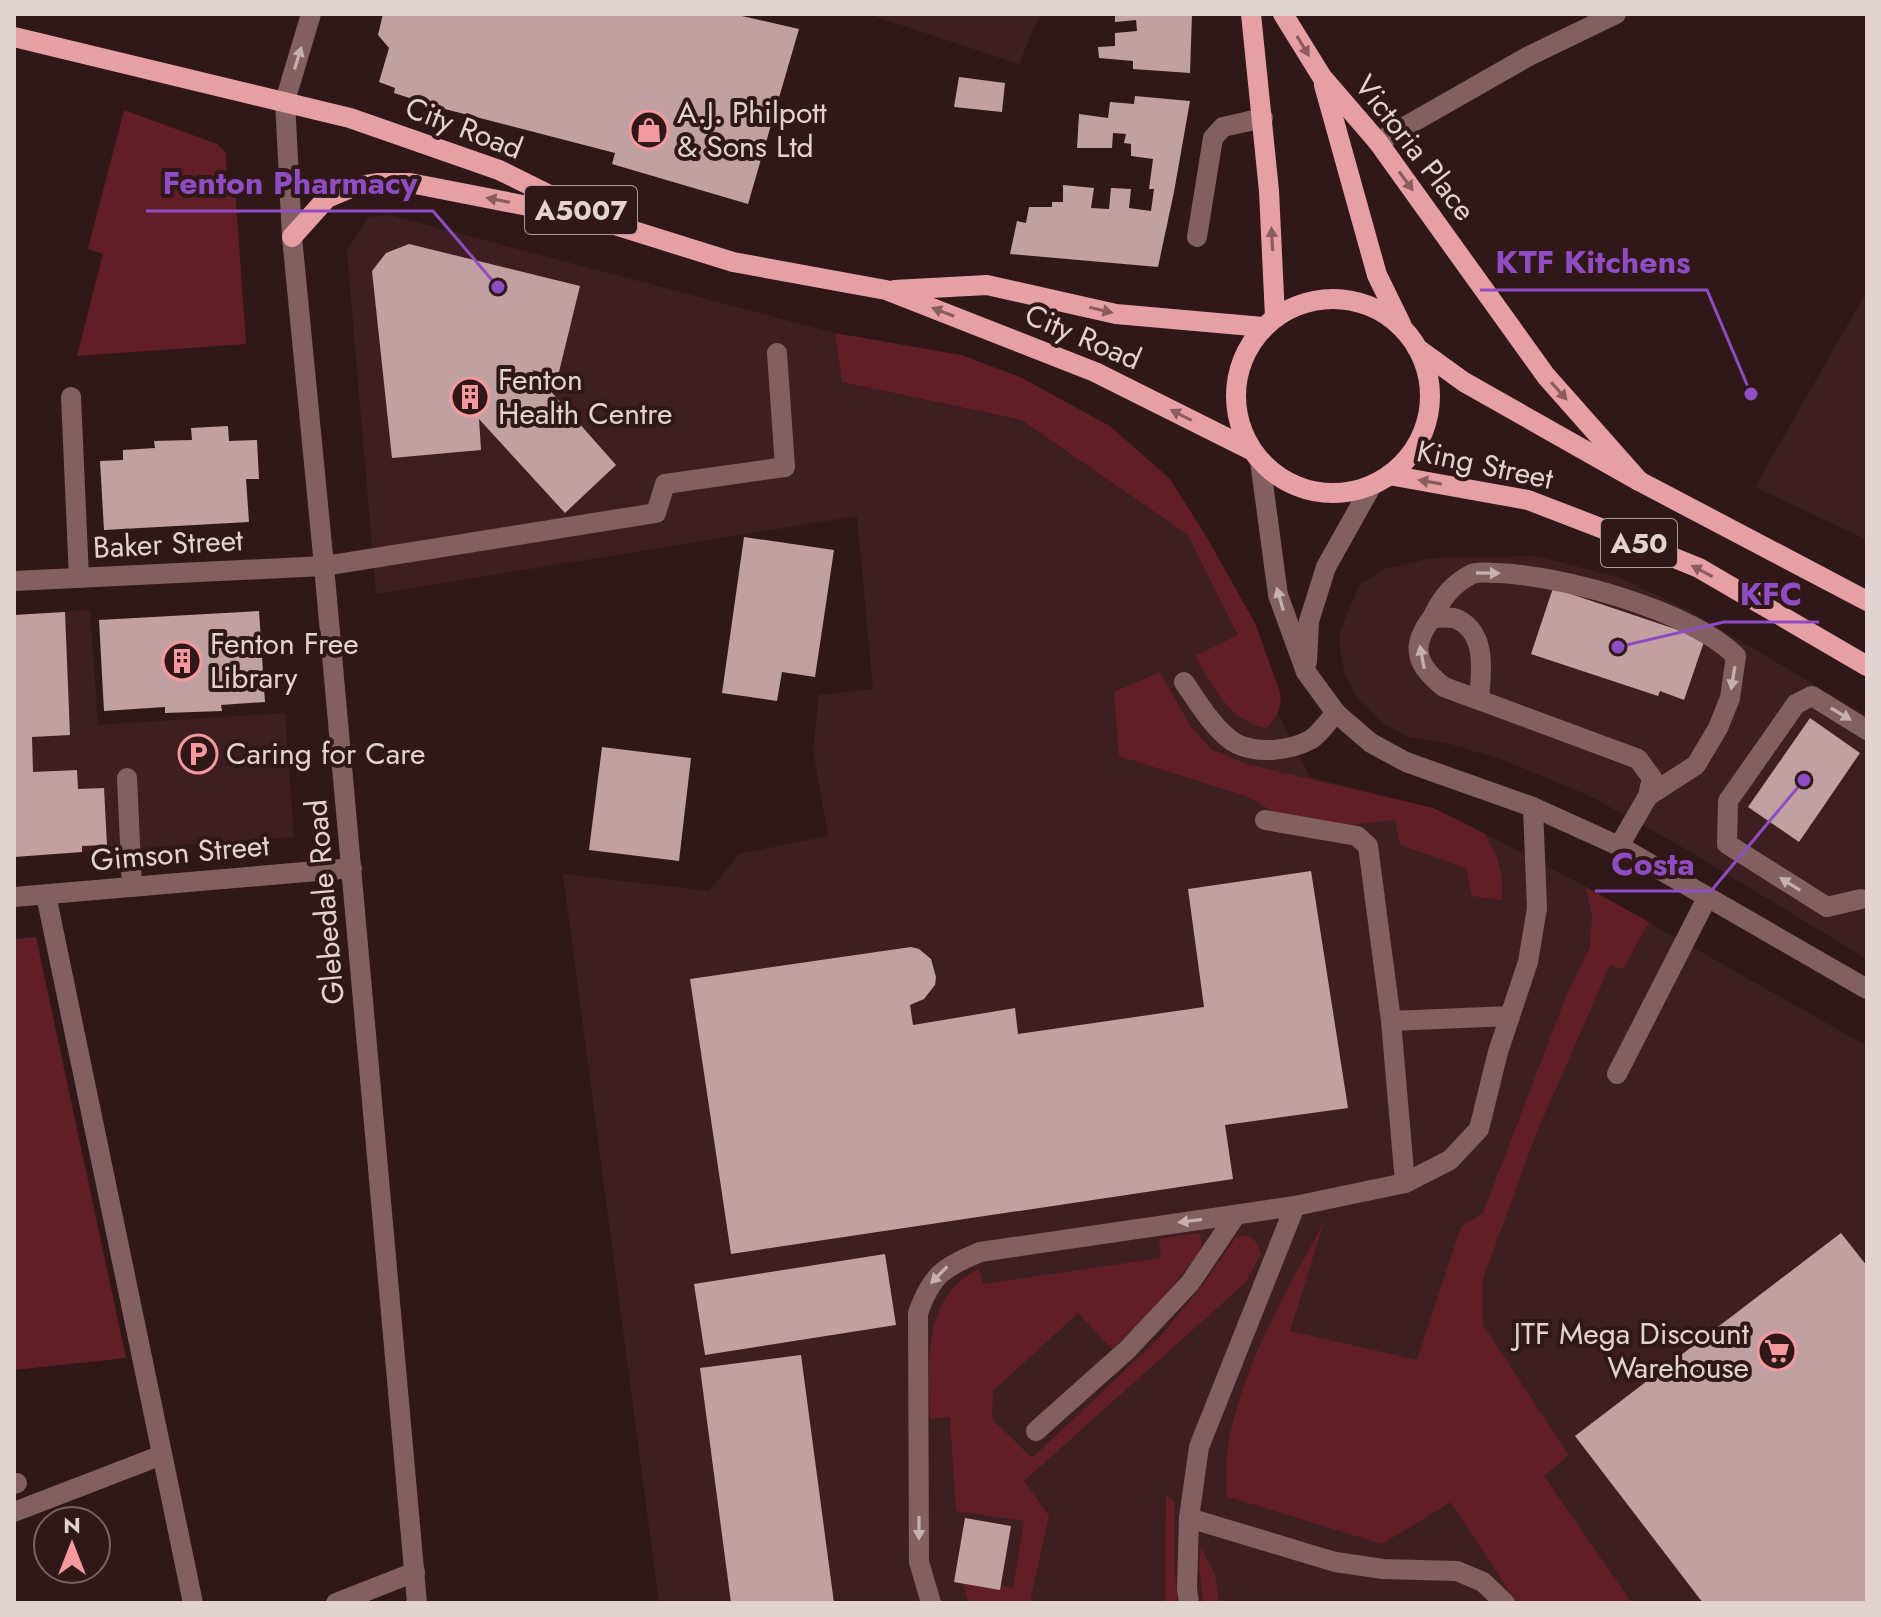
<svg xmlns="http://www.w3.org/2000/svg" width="1881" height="1617" font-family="Jost,sans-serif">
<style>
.built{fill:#3e1f21}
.green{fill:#611e27}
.building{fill:#c0a0a0}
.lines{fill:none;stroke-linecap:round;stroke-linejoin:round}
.minor{stroke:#826061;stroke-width:20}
.major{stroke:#e6a0a3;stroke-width:20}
.oneway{fill:#8b5c5e}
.oneway2{fill:#c6b0b0}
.labels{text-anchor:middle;stroke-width:8;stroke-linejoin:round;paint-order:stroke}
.shield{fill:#301819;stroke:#ad9a9a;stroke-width:2}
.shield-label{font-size:28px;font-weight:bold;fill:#e3d2d2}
.poi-label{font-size:30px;fill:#e3d2d2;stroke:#301819;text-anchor:start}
.street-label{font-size:30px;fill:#e3d2d2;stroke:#301819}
.leader{fill:none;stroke:#904dc3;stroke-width:3}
.callout-dot{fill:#904dc3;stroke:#301819;stroke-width:3}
.callout-label{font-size:32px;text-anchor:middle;font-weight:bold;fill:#904dc3;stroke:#301819;stroke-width:8;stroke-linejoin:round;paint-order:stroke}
</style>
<rect width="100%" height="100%" fill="#301819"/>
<g class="built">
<path d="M868 14H1040L1019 64Z"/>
<path d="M389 215 835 333 842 382 1020 420 1188 535 1310 777 1433 808 1461 821 1586 887 1867 1046V1603H659L563 874 709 891 739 854 828 836 813 750 819 695 873 689 857 516 376 594 347 251 368 217Z"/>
<path d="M1867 291V540L1755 487Z"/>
<path d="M1536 556 1618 577 1688 610 1867 716V959L1682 847 1590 796 1501 759 1446 743 1407 737 1383 723 1359 700 1345 675 1340 650V631L1360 584 1385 569 1432 558Z"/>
<path d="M90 610 98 725 285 713 294 837 14 857V615Z"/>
</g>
<g class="green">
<path d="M124 110 217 144 226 153 227 186 235 187 246 344 77 356 103 254 88 249Z"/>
<path d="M835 333 961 355 1020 377 1110 426 1170 479 1206 536 1255 623 1280 692C1282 707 1278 718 1266 728 1229 721 1213 686 1195 656L1238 635 1188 535 1021 420 842 382Z"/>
<path d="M1160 672 1191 727 1211 749 1246 764 1433 808 1485 834 1496 855 1502 877V900L1472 896 1466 868 1400 845 1395 820 1350 825 1277 814 1249 797 1119 756 1114 692Z"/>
<path d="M1586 887 1649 922 1623 969 1610 965 1536 1134 1483 1279V1325L1569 1455 1544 1476 1632 1603H1517L1451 1502 1382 1544 1226 1496C1227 1479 1226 1462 1228 1446 1242 1365 1286 1293 1324 1222L1290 1331 1417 1360 1461 1227 1483 1213 1567 994 1590 947 1592 917Z"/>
<path d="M36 937 126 1358 14 1370V939Z"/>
<path d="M1200 1233 1202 1249 1158 1304 1112 1349 1078 1313 993 1391 992 1419 1032 1458 1159 1338 1202 1286 1236 1237 1247 1235 1256 1242 1261 1254 1245 1283 1024 1481 1049 1516 1031 1596 1032 1603H969L961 1579 1013 1588 1024 1521 956 1511 950 1417 930 1419C929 1365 921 1296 979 1269L983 1284 1161 1258 1159 1239Z"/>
<path d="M1166 1496 1175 1501V1575L1178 1603H1165Z"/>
<path d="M1201 1548 1215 1575 1219 1603H1203L1199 1565Z"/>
</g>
<g class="building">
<path d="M383 14H733L799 29 748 204 612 164 615 153 437 107 394 93 395 88 379 82 389 48 378 35Z"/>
<path d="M1115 14H1192L1190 73 1133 69V61L1099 58 1098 47 1115 46V33L1137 31 1136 20 1115 22Z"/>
<path d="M959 77 1005 83 1002 112 954 107Z"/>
<path d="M1135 96 1190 101 1174 192 1158 267 1010 254 1017 221 1026 223 1029 207H1052V202H1063V185L1094 188 1091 208 1109 209 1111 188 1131 189 1129 208 1151 211 1154 189H1149L1153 159 1131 156V144L1124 143 1126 134 1113 133 1112 148H1077L1079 114 1108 118 1110 102 1134 104Z"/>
<path d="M409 244 580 286 558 376 532 370 616 465 565 513 479 419 481 450 392 458 372 271 386 253Z"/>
<path d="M228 426 229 441 257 440 259 479H246L249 522 104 530 100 461 123 460V450L155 448 154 441 192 440 191 428Z"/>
<path d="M744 537 834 550 815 677 782 672 777 701 722 693Z"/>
<path d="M1553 588 1705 639 1684 700 1660 691 1658 696 1531 654Z"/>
<path d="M259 611 265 702 221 705 222 711 165 713V707L104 711 99 620Z"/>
<path d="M65 612 70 735 32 737 33 772 77 770 78 789 104 788 107 845 82 846V852L14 857V615Z"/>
<path d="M1810 718 1860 753 1799 842 1748 807Z"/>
<path d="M602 747 691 758 679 861 589 850Z"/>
<path d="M1311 871 1348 1108 1225 1125 1233 1179 731 1254 690 979 911 947 919 949 931 959 936 977 935 985 924 999 910 1005 913 1025 1015 1008 1018 1034 1204 1007 1188 889Z"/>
<path d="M1841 1233 1867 1266V1603H1703L1575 1436Z"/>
<path d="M885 1254 896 1325 705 1355 694 1284Z"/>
<path d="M801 1355 834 1603H731L700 1368Z"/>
<path d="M965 1518 1011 1526 1000 1590 954 1582Z"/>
</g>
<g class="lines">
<g class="minor">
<path d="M311 14 285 101 292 237 324 566 417 1603"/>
<path d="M1378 142 1529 56 1616 14"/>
<path d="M1197 237 1213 138 1223 127 1263 118"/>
<path d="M71 397 79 578"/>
<path d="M1260 461 1278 595 1306 672 1336 713 1371 743 1406 762 1533 807 1619 846 1867 989"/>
<path d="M14 581 324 566 656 513 665 484 785 467 777 353"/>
<path d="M1432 618C1441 599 1452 584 1472 574 1479 571 1489 573 1496 573 1561 575 1689 610 1736 656L1730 698 1718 728 1696 765 1648 796"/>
<path d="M1307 662 1309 621 1326 567 1372 485"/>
<path d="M1184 682C1197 701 1216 733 1237 744 1258 754 1289 751 1310 740 1320 734 1328 721 1336 713"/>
<path d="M1479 700C1481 673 1488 634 1457 619 1450 616 1439 618 1432 618 1409 647 1417 666 1444 687L1638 759 1652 778 1648 796 1619 846"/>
<path d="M127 778 132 887"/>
<path d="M1265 820 1357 836 1368 846 1391 1021 1405 1183"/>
<path d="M46 895 193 1603"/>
<path d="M14 897 352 868"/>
<path d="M1861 899 1827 907 1727 844 1728 801 1796 704 1812 696 1867 730"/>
<path d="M1391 1021 1510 1016"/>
<path d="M1617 1074 1707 898"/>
<path d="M1036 1431 1127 1350 1190 1283 1236 1215"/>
<path d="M14 1484 17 1483"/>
<path d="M14 1512 162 1455"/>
<path d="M1189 1518 1335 1562 1383 1569 1457 1571 1483 1582 1505 1603"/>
<path d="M336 1603 415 1572"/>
<path d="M931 1603 919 1562 918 1313C932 1274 943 1268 980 1252L1295 1206 1405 1183 1450 1160 1479 1129 1498 1052 1528 962 1537 908 1533 807"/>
<path d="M1189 1603 1187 1589 1189 1518 1199 1447 1295 1206"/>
</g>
<g class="major">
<path d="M1251 14 1269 191 1275 317"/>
<path d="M1283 14 1322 77 1378 142 1546 376 1639 481"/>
<path d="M14 37 350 118 499 170 602 221 733 262 886 290 1095 372 1251 450"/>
<path d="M1324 85 1377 275 1401 324"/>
<path d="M292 237 327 198 353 187 377 183H410L574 215"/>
<path d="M894 290 987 285 1116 314 1263 327"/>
<circle cx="1333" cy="396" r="97"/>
<path d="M1417 348 1464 382 1639 481 1867 601"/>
<path d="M1389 475 1528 500 1611 532 1699 568 1867 666"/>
</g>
</g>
<defs><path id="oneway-solid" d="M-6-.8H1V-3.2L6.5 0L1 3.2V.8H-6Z" transform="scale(2)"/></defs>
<g class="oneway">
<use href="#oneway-solid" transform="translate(1303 46) rotate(59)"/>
<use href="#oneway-solid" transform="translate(1406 181) rotate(54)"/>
<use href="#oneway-solid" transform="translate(498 200) rotate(-169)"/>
<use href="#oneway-solid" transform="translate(1272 239) rotate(-93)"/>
<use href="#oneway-solid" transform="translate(1101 310) rotate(13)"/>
<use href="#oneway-solid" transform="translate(943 312) rotate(-159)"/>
<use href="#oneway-solid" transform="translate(1559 391) rotate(48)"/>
<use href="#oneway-solid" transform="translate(1181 415) rotate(-153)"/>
<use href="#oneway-solid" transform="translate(1430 482) rotate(-170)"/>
<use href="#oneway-solid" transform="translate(1702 571) rotate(-152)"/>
</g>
<g class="oneway2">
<use href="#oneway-solid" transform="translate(298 58) rotate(-73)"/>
<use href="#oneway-solid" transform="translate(1488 573) rotate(1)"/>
<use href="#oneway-solid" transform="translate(1280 599) rotate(-106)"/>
<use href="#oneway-solid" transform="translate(1422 657) rotate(-101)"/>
<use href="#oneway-solid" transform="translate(1733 678) rotate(99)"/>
<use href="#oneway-solid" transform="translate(1841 714) rotate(31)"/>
<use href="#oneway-solid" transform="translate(1790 884) rotate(-148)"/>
<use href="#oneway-solid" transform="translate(1190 1221) rotate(172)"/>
<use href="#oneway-solid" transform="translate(939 1275) rotate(134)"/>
<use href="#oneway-solid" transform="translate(919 1528) rotate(90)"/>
</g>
<defs>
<g id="shop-ring" transform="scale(2)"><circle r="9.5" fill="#301819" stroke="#f49a9f" stroke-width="1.5"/><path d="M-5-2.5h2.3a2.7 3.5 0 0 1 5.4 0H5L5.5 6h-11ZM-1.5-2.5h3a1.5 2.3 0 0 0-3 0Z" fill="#f49a9f"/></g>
<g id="building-ring" transform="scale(2)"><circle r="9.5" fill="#301819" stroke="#f49a9f" stroke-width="1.5"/><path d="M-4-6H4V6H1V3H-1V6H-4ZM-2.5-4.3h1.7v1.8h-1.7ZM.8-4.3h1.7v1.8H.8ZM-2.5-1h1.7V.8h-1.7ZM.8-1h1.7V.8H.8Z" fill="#f49a9f"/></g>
<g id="parking-ring" transform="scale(2)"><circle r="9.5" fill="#301819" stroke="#f49a9f" stroke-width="1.5"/><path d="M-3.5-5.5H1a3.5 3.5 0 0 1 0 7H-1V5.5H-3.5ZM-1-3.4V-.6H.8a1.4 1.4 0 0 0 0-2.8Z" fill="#f49a9f"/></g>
<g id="supermarket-ring" transform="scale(2)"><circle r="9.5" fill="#301819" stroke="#f49a9f" stroke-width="1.5"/><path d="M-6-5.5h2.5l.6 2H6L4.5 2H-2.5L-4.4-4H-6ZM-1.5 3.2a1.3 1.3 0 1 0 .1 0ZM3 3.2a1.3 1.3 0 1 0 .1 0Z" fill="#f49a9f"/></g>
</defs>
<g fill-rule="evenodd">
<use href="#shop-ring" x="649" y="130"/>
<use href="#building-ring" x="470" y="397"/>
<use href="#building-ring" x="182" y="661"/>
<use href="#parking-ring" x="198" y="754"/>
<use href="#supermarket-ring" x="1777" y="1351"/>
</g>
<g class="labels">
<g class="shield">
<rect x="525" y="186" width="112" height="48" rx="6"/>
<rect x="1601" y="519" width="76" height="48" rx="6"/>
</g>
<g class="shield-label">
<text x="581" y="220">A5007</text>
<text x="1639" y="553">A50</text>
</g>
<g class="poi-label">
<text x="677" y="123">A.J. Philpott<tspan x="677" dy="34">&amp; Sons Ltd</tspan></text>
<text x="498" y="390">Fenton<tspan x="498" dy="34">Health Centre</tspan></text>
<text x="210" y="654">Fenton Free<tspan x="210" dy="34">Library</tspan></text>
<text x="226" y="764">Caring for Care</text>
<text x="1749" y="1344" text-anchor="end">JTF Mega Discount<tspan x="1749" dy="34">Warehouse</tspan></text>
</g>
<g class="street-label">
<text transform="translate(464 128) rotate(21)" y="10">City Road</text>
<text transform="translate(1415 148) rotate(52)" y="10">Victoria Place</text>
<text transform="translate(1083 337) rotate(23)" y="10">City Road</text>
<text transform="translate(1485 465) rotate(12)" y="10">King Street</text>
<text transform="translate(168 544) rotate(-3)" y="10">Baker Street</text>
<text transform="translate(180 853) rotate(-5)" y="10">Gimson Street</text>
<text transform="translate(325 902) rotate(-95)" y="10">Glebedale Road</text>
</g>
</g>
<path class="leader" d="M498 287L433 211H146M1751 394L1707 290H1480M1618 647L1724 622H1819M1804 780L1711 891H1595"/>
<g class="callout-dot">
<circle cx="498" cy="287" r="8"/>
<circle cx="1751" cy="394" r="8"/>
<circle cx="1618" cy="647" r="8"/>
<circle cx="1804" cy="780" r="8"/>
</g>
<g class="callout-label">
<text x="290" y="194">Fenton Pharmacy</text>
<text x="1593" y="273">KTF Kitchens</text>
<text x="1771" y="605">KFC</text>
<text x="1653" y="875">Costa</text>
</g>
<rect width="1881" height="1617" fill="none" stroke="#e3d2d2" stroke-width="32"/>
<g transform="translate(72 1545)"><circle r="38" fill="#301819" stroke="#786263" stroke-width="2"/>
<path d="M0-6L14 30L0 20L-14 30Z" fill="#f49a9f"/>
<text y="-12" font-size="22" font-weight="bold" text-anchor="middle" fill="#e3d2d2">N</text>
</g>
</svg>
